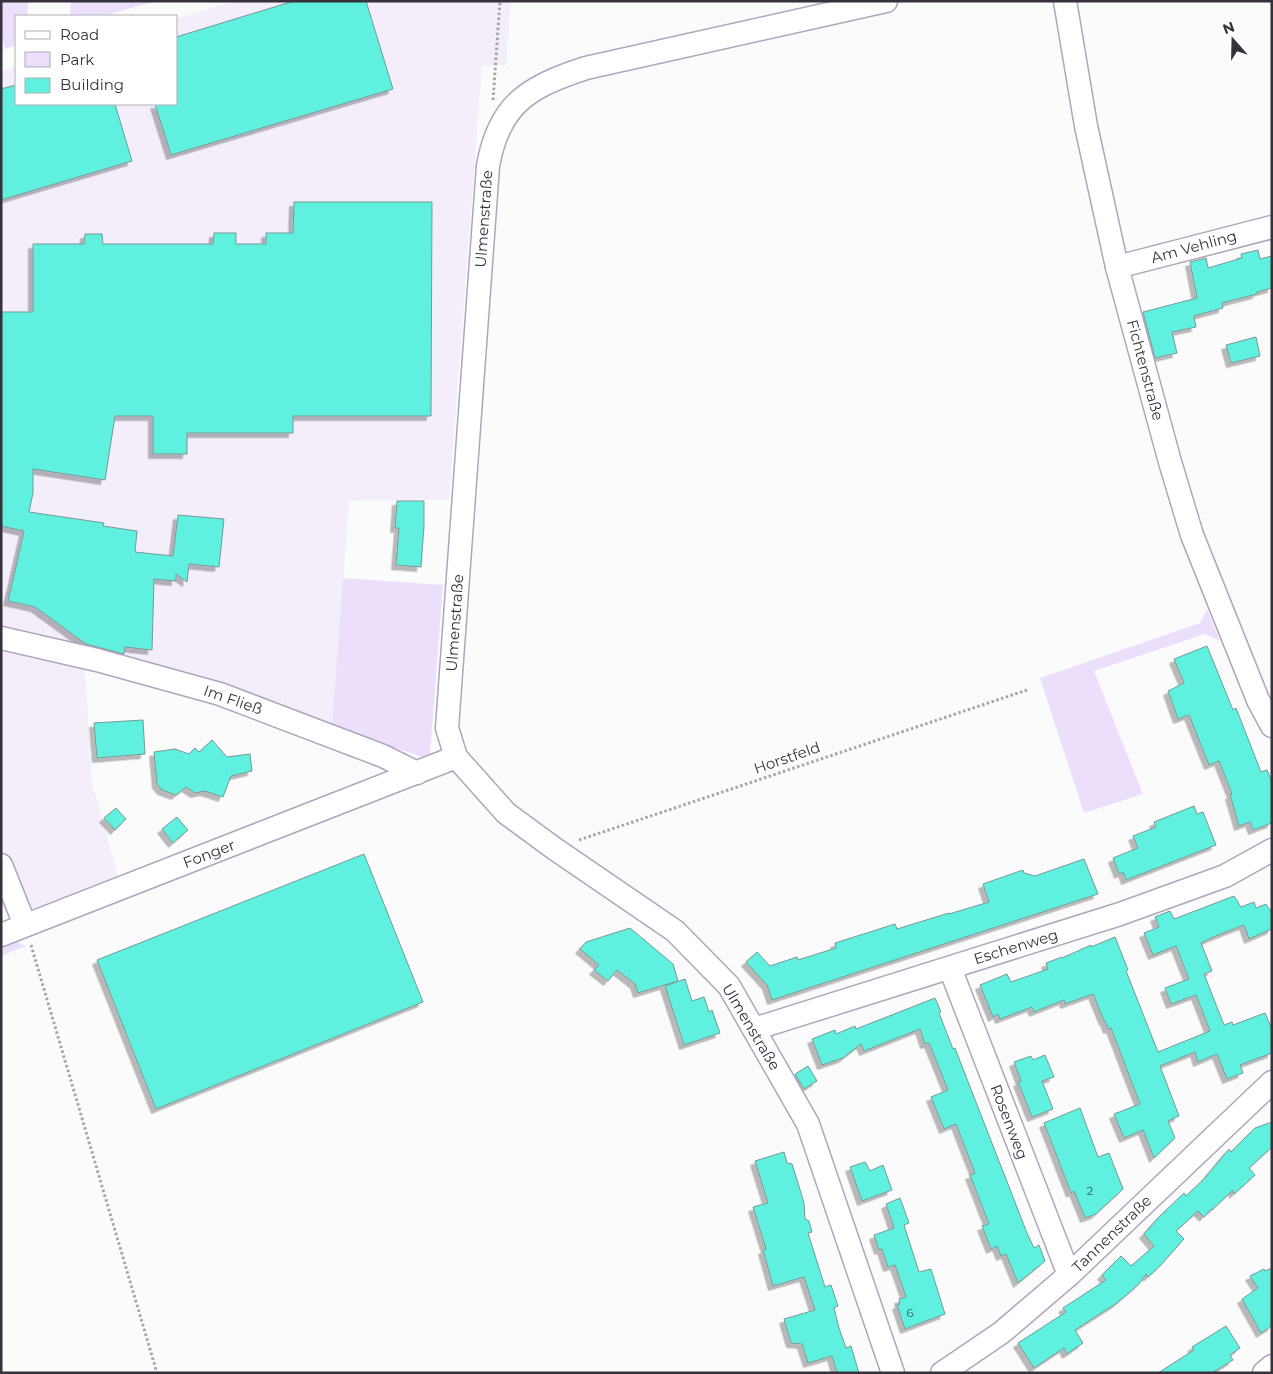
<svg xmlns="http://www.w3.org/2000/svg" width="1273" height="1374" font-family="Montserrat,sans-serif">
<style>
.built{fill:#f4eefb}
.green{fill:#ecdffc}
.building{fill:#60f0e0;stroke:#779893;filter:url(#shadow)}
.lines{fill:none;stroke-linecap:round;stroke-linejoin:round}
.minor-casing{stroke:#b0a5be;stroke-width:25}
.path{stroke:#a7a5a9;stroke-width:3;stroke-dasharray:2.5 2.5;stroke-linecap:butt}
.minor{stroke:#fff;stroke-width:22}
.labels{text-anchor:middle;stroke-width:4.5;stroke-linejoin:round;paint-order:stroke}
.number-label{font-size:12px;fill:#406164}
.street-label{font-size:15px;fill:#36313b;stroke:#fff}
</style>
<defs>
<filter id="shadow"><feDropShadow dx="-4.5" dy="4.5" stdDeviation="0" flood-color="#0004"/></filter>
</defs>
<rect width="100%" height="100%" fill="#fbfbfb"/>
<g class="built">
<path d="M235 1H511L506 66H482L449 500 349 501 332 726 125 659 1 626V71L16 67V104H176V19Z"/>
<path d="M1 645 85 665 92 782 119 880 39 912 24 906 1 850Z"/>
</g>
<g class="green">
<path d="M1 1H28L27 16H16V45L5 49 1 34Z"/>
<path d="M71 1H156L104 16H70Z"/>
<path d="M343 578 443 585 430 753 425 758 332 726Z"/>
<path d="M1207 609 1220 641 1205 634 1094 671 1143 794 1084 813 1040 678 1200 623Z"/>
<path d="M14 941 26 946 1 956V946Z"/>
</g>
<g class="building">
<path d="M294 1H366L393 89 171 155 155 104H176V37Z"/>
<path d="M16 85V104H115L132 161 1 200V89Z"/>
<path d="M294 202H432L431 416H293V433H187V454H153V416H115L105 480 33 469V493L29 512 104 523 103 526 137 531 135 552 173 556 178 515 224 519 219 567 189 564 187 582 176 574V581L154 579 152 650 125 647 124 654 86 644 35 607 8 601 24 531 1 526V312H33V244H84L85 234H102L103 244H213L214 233H236V244H266V233H293Z"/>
<path d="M1258 250 1260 259 1272 256V288L1257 292V294L1222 303 1223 308 1194 316 1196 327 1172 332 1177 353 1155 358 1143 312 1197 298 1190 262 1206 258 1208 268 1242 258 1241 254Z"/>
<path d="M1256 337 1260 356 1231 363 1226 345Z"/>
<path d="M397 501H424V526L421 567 396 565 399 528H395Z"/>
<path d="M1207 646 1233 710 1236 708 1261 772 1267 770 1272 782V823L1253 830 1250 822 1239 826 1230 795 1232 794 1219 761 1209 765 1189 715 1178 719 1168 691 1184 683 1174 659Z"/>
<path d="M143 720 145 754 97 758 94 723Z"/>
<path d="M212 740 227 757 250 754 252 771 231 776 223 797 205 791 195 793 186 787 176 795 162 790 157 784 154 752 175 749 189 754 195 748 199 752Z"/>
<path d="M1194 806 1197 814 1203 812 1216 845 1126 880 1123 872 1119 874 1113 858 1138 848 1133 836 1156 827 1154 822Z"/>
<path d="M116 808 126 819 115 830 104 818Z"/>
<path d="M177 817 188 830 173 843 162 829Z"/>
<path d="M364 854 423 1002 156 1109 97 960Z"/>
<path d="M1084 859 1098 894 772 1000 767 985 746 962 757 952 770 966 797 957 798 960 836 948 835 943 895 924 897 929 949 913V914L989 902 983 884 1023 870 1024 873 1035 876Z"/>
<path d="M1234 896 1241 907 1254 902 1256 908 1266 904 1272 913V929L1249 939 1244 925 1213 937 1201 943 1212 971 1204 974 1224 1025 1232 1022 1233 1025 1265 1013 1272 1029V1053L1240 1065 1243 1073 1227 1079 1217 1054 1198 1062 1195 1052 1160 1066 1179 1116 1168 1121 1175 1138 1154 1158 1143 1130 1124 1138 1114 1114 1140 1104 1111 1028 1108 1029 1105 1021H1104L1093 994 1065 1004 1064 1000 1034 1012 1032 1007 1000 1019 998 1014 993 1017 980 985 1007 974 1011 982 1048 969 1046 963 1062 957V958L1091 945V947L1115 937 1128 970 1126 971 1158 1052 1210 1031 1196 995 1171 1004 1165 988 1189 979 1176 946 1153 955 1144 933 1159 927 1155 917 1170 911 1174 919Z"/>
<path d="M630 928 673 964 678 981 638 993 635 984 617 970 608 981 594 970 599 965 580 949 586 942Z"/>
<path d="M685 979 692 1001 704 997 709 1012 712 1010 720 1033 684 1045 665 986Z"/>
<path d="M935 998 941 1012 939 1013 953 1049 955 1048 958 1056 1027 1233 1034 1248 1039 1245 1045 1261 1018 1283 1006 1254 1001 1256 997 1246 991 1249 982 1226 989 1224 970 1175 975 1173 956 1124 944 1129 931 1097 948 1090 929 1043 925 1044 920 1029 864 1051 861 1044 843 1058 822 1065 812 1039 835 1030 836 1034 855 1026 856 1029Z"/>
<path d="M1045 1055 1054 1077 1042 1081 1053 1109 1032 1117 1018 1082 1021 1081 1014 1062 1031 1056 1033 1060Z"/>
<path d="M808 1066 817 1081 804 1089 795 1074Z"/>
<path d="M1080 1108 1098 1157 1109 1153 1123 1189 1096 1214 1085 1218 1074 1191 1071 1193 1044 1123Z"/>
<path d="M1272 1122V1147L1249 1168 1255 1175 1234 1194 1233 1190 1212 1210 1211 1209 1204 1217 1198 1211 1176 1231 1184 1239 1161 1265 1148 1277 1146 1274 1139 1284 1117 1303 1075 1330 1083 1343 1067 1354 1064 1348 1034 1368 1018 1343 1066 1312 1063 1308 1106 1280 1102 1275 1121 1256 1131 1266 1154 1246 1144 1234 1158 1218 1184 1193 1186 1196 1204 1179 1229 1149 1231 1152 1255 1128Z"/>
<path d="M784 1152 787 1163 792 1164 798 1183 804 1203 805 1219 809 1221 812 1232 808 1233 825 1287 831 1285 838 1306 834 1308 839 1328 846 1348 851 1346 859 1373H837L832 1356 808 1363 802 1344 791 1343 784 1319 815 1310 804 1277 773 1286 763 1250 766 1249 753 1207 768 1203 755 1161Z"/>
<path d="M865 1162 870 1171 883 1165 892 1190 862 1201 850 1167Z"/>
<path d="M900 1198 909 1223 904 1225 919 1272 931 1269 945 1314 905 1329 897 1305 900 1304 899 1299 906 1297 895 1265 888 1267 882 1249 879 1250 874 1235 894 1228 886 1204Z"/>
<path d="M1272 1268V1326L1261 1333 1242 1299 1258 1288 1250 1276 1264 1269 1265 1271Z"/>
<path d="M1226 1326 1240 1348 1230 1355 1233 1360 1212 1373H1158L1194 1350 1192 1347Z"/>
</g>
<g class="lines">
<g class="minor-casing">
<g id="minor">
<path d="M886 1 586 68C528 87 499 104 488 166L447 728 456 757 506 813 555 849 675 931 729 986 808 1124 893 1373"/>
<path d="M1065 1 1086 126 1117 267 1170 462 1192 535 1258 700 1272 726"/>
<path d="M1117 267 1272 227"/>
<path d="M1 638 97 660 220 694 383 756 417 773"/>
<path d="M1 865 25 925"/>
<path d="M1 935 456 757"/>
<path d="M950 968 1069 1275"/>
<path d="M754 1029 1120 914 1225 876 1272 850"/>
<path d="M942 1373 1001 1333 1069 1275 1272 1082"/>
<path d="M1264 1373 1272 1366"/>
</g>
</g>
<g class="path">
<path d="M493 100 500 1"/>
<path d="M579 840 1027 690"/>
<path d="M31 945 157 1373"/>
</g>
<use href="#minor" class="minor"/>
</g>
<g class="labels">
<g class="number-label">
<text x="1090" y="1195">2</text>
<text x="910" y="1317">6</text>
</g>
<g class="street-label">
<text transform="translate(484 219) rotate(-86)" y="5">Ulmenstraße</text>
<text transform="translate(1194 247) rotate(-15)" y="5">Am Vehling</text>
<text transform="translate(1145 370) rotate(75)" y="5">Fichtenstraße</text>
<text transform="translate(455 623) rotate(-86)" y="5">Ulmenstraße</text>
<text transform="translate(233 700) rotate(19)" y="5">Im Fließ</text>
<text transform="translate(787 758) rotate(-19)" y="5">Horstfeld</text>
<text transform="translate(209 854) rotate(-21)" y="5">Fonger</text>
<text transform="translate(1016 947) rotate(-17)" y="5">Eschenweg</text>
<text transform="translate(751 1027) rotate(59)" y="5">Ulmenstraße</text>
<text transform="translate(1009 1122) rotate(69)" y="5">Rosenweg</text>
<text transform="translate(1112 1234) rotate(-44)" y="5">Tannenstraße</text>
</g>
</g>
<rect width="1273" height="1374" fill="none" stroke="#36313b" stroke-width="5"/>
<rect x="15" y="15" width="162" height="90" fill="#ffffff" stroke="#afadb1"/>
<rect x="25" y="31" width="25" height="8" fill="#ffffff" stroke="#afadb1"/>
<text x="60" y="40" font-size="15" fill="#36313b">Road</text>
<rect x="25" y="52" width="25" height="15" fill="#ecdffc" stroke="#afadb1"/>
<text x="60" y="65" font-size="15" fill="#36313b">Park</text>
<rect x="25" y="78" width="25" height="15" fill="#60f0e0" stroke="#afadb1"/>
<text x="60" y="90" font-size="15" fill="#36313b">Building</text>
<g transform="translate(1233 40) rotate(340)" stroke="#ffffff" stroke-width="4" paint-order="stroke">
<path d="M0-4L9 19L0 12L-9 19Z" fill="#36313b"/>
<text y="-8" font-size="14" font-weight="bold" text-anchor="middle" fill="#36313b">N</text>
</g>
</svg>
